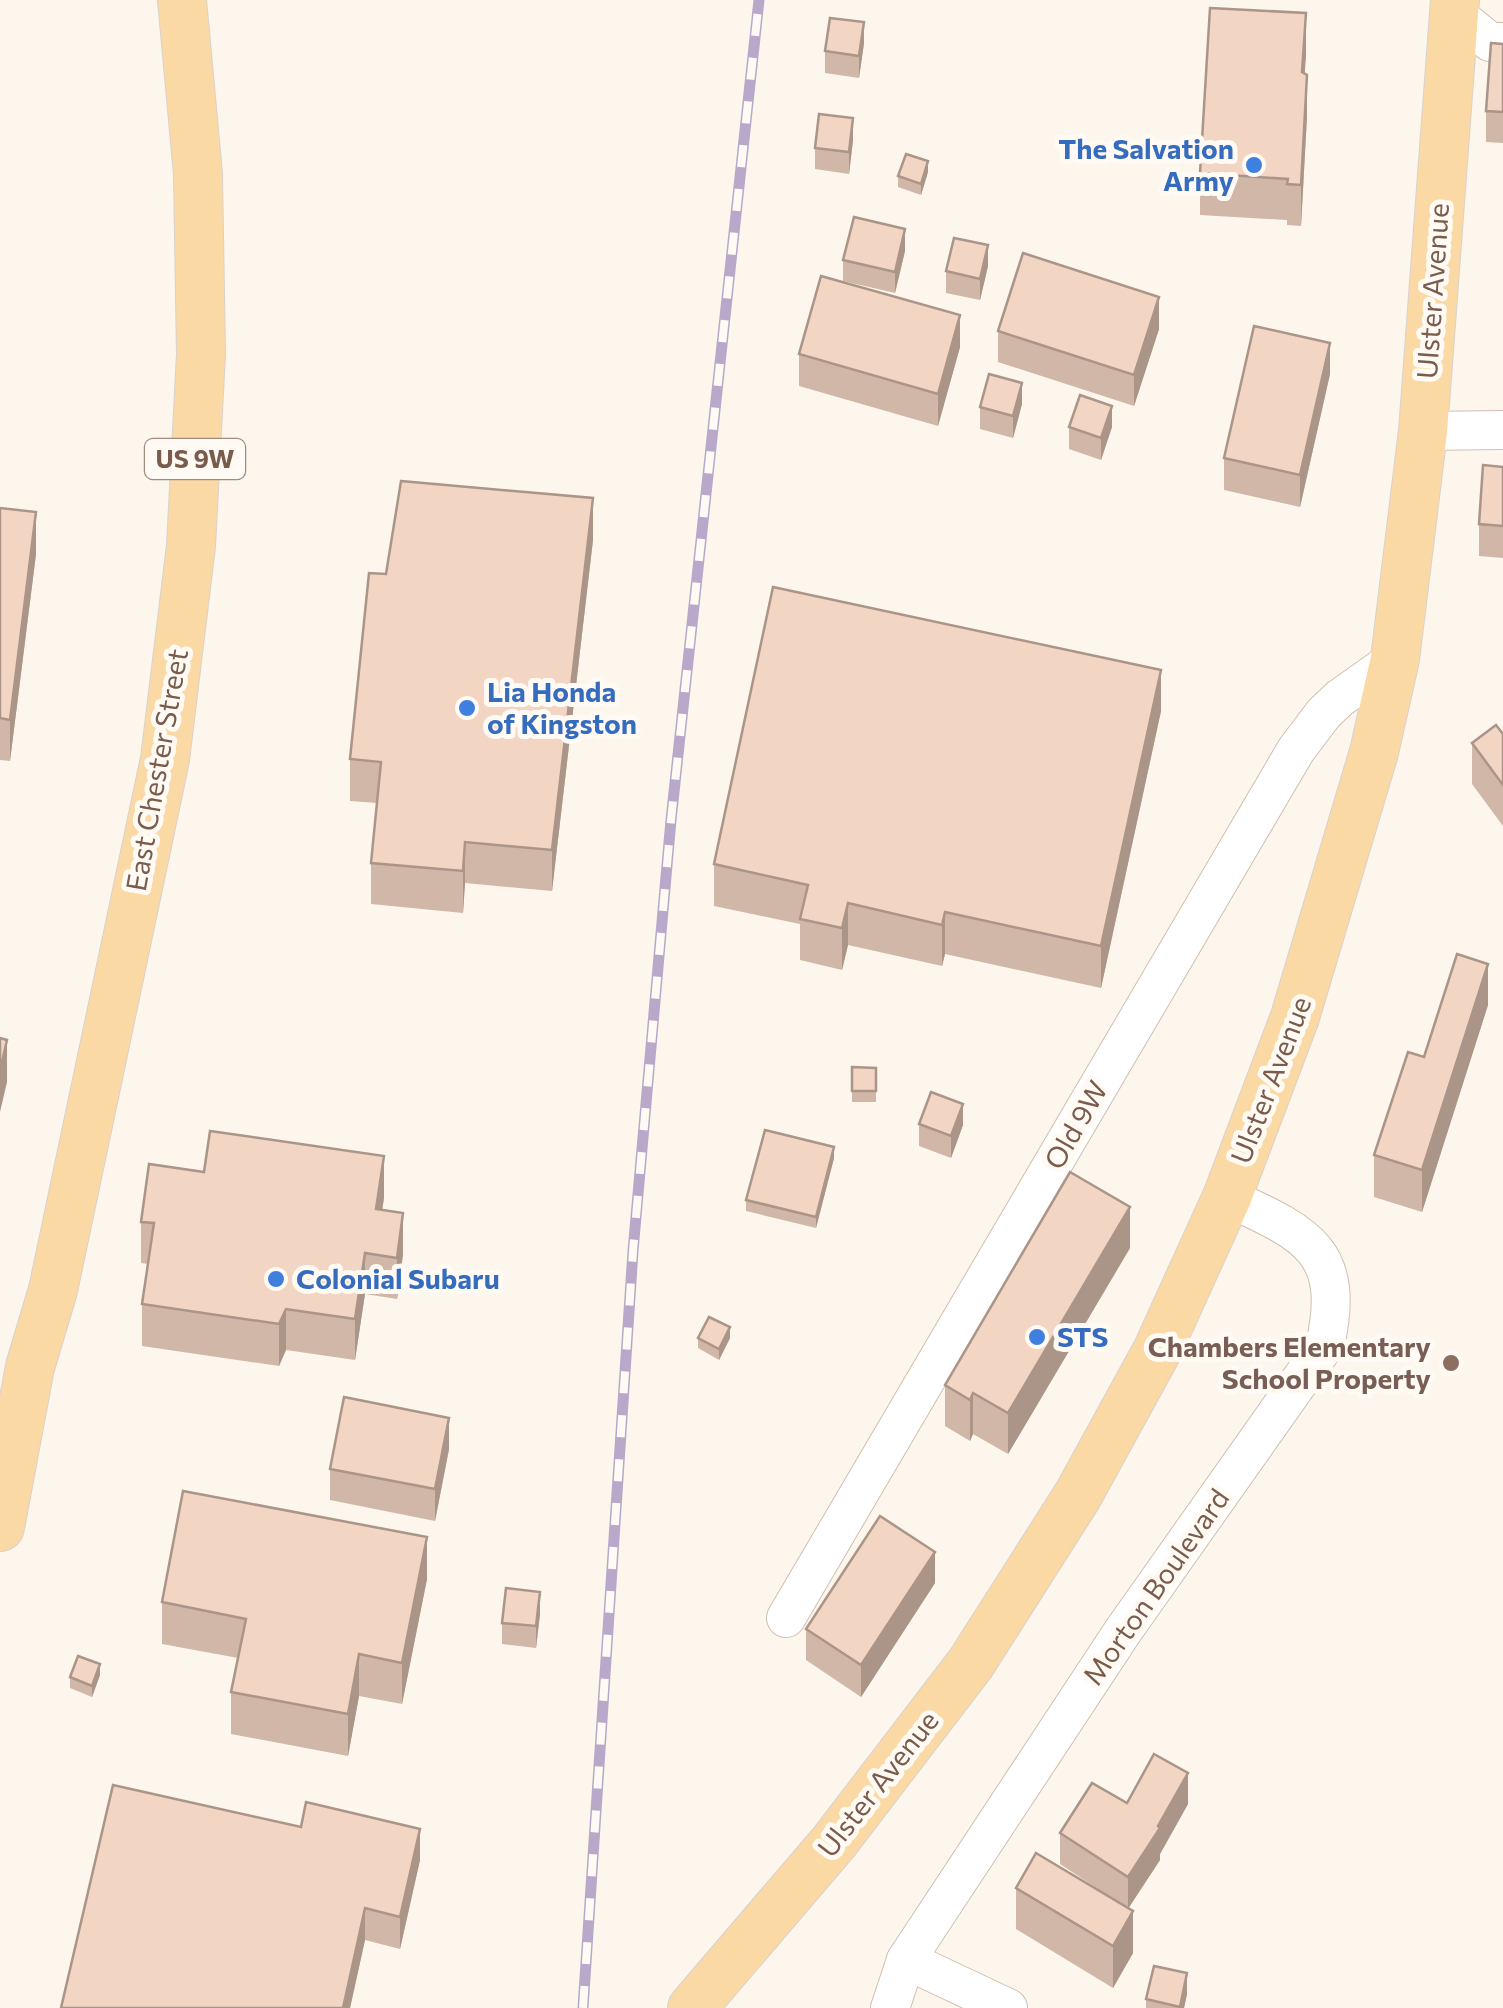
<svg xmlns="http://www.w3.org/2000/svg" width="1503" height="2008" font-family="Commissioner,sans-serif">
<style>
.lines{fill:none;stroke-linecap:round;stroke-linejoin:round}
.minor-casing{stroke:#d1beb0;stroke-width:40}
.major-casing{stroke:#dad1cd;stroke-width:50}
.minor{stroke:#fff;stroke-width:38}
.major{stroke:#fbd9a5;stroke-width:48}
.rail-casing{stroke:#b9a8c9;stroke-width:11}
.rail{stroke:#fffaf3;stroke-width:8;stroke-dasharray:22;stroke-linecap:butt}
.wall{fill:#d1b7a8}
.shaded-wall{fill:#aa9588}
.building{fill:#f3d5c3;stroke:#aa9588;stroke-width:2.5}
.shop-dot{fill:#3f7fe0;stroke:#fffaf3;stroke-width:4}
.education-dot{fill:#8d6e63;stroke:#fffaf3;stroke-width:4}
.labels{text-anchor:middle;stroke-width:10;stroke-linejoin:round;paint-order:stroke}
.shield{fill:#fffaf3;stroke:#a28b7f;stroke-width:2.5}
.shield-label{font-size:25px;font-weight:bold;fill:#7a5c4d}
.shop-label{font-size:28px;font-weight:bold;fill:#366cbe;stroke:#fffaf3;text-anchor:start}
.street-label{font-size:28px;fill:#7a5c4d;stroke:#fffaf3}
.education-label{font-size:28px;font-weight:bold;fill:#785e54;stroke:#fffaf3;text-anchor:end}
</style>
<rect width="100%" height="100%" fill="#fdf6ec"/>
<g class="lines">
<g class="minor-casing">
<g id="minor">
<path d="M1453 12 1490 42H1503"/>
<path d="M1423 431 1503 430"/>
<path d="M786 1618 1296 750 1324 713 1340 698 1395 659"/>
<path d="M906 1960 1008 2008"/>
<path d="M890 2008 906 1960 1123 1631 1325 1345C1347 1249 1304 1233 1227 1197"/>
</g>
</g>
<g class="major-casing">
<g id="major">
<path d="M0 1527 30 1367 53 1290 165 759 191 546 201 354 198 174 182 0"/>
<path d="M692 2008 834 1842 971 1663 1078 1495 1157 1351 1227 1197 1295 1017 1374 752 1395 659 1423 431 1455 0"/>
</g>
</g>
<use href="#minor" class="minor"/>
<use href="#major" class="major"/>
<g class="rail-casing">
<path id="rail" d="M583 2008 633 1251 671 820 759 0"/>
</g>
<use href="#rail" class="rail"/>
</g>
<g class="wall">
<path d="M864 43 859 78 825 73V51Z"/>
<path d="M1503 44V143L1486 142V111Z"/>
<path d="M1306 55 1304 73 1307 116 1301 226 1287 225V220L1200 215V173Z"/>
<path d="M853 140 849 174 815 169V148Z"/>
<path d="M928 172 921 195 898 187V176Z"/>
<path d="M905 251 895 293 843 281V260Z"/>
<path d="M988 266 980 300 946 293V271Z"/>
<path d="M1159 329 1134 406 998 362V331Z"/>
<path d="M960 347 938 426 799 386V354Z"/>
<path d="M1330 374 1300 507 1224 490V458Z"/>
<path d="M1022 404 1013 438 980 429V407Z"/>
<path d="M1069 427H1112L1101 460 1069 449Z"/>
<path d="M1503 467V558L1479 556V524Z"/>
<path d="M0 508 36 554 10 761 0 760Z"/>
<path d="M593 540 552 891 465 883 463 913 371 904V863L377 803 350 801V759L386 574Z"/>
<path d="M1161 711 1101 988 945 954 942 966 848 945 842 970 800 960V924L714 906V864Z"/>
<path d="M1503 734V826L1472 784V743Z"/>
<path d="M1488 1005 1422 1212 1374 1197V1155L1424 1057Z"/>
<path d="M852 1067 876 1068V1102H852Z"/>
<path d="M919 1124 963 1125 951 1158 919 1146Z"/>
<path d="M834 1158 816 1228 746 1211V1200Z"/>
<path d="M384 1198 382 1210 403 1254 397 1299 365 1294 355 1360 286 1350 279 1366 142 1346V1304L148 1264 141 1263V1222Z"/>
<path d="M1130 1248 1008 1454 973 1434 970 1441 945 1426V1385Z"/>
<path d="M698 1338H730L719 1360 698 1348Z"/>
<path d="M449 1449 435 1521 330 1500V1469Z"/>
<path d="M427 1579 402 1704 359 1696 348 1756 231 1734V1692L238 1658 162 1644V1602Z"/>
<path d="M935 1583 861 1697 806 1660V1629Z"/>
<path d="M540 1614 536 1648 502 1644V1623Z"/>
<path d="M100 1675 92 1697 70 1688V1677Z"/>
<path d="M1127 1803 1188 1804 1160 1854V1860L1128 1908 1133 1953 1113 1988 1016 1929V1888L1116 1901 1060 1864V1833Z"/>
<path d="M420 1860 400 1949 365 1940 350 2008H61Z"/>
<path d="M1187 1994 1184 2008H1146V1999Z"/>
</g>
<g class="shaded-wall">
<path d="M1306 13V55L1302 114V72Z"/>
<path d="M864 22V43L859 78V56Z"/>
<path d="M1307 75V116L1301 226V185Z"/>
<path d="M853 118V140L849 174V152Z"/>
<path d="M928 161V172L921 195V184Z"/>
<path d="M905 229V251L895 293V272Z"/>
<path d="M988 245V266L980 300V279Z"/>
<path d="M1159 297V329L1134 406V375Z"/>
<path d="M960 315V347L938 426V394Z"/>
<path d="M1330 343V374L1300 507V475Z"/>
<path d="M1022 383V404L1013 438V416Z"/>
<path d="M1112 406V427L1101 460V438Z"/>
<path d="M593 498V540L552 891V850Z"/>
<path d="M36 512V554L10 761V720Z"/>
<path d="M1161 670V711L1101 988V946Z"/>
<path d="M465 842V883L463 913V871Z"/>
<path d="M848 903V945L842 970V928Z"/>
<path d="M945 912V954L942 966V925Z"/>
<path d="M1488 964V1005L1422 1212V1170Z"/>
<path d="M7 1040V1082L0 1112V1071Z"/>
<path d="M963 1104V1125L951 1158V1136Z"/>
<path d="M834 1147V1158L816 1228V1217Z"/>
<path d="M384 1156V1198L376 1250V1209Z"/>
<path d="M1130 1207V1248L1008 1454V1413Z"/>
<path d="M403 1213V1254L397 1299V1258Z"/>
<path d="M365 1253V1294L355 1360V1319Z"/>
<path d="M286 1309V1350L279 1366V1324Z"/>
<path d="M730 1327V1338L719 1360V1349Z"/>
<path d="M973 1393V1434L970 1441V1400Z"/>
<path d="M449 1418V1449L435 1521V1489Z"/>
<path d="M427 1537V1579L402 1704V1663Z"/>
<path d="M935 1552V1583L861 1697V1665Z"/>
<path d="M540 1592V1614L536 1648V1626Z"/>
<path d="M359 1654V1696L348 1756V1714Z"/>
<path d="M100 1664V1675L92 1697V1686Z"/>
<path d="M1188 1773V1804L1160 1854V1860L1128 1909V1877Z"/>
<path d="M420 1829V1860L400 1949V1917Z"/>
<path d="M365 1908V1940L350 2008H343Z"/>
<path d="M1133 1911V1953L1113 1988V1946Z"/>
<path d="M1187 1973V1994L1184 2008H1180Z"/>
</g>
<g class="building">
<path d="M1210 8 1306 13 1302 72 1307 75 1301 185 1287 184 1288 179 1200 173Z"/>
<path d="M830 18 864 22 859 56 825 51Z"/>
<path d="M1491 43 1503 44V112L1486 111Z"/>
<path d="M819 114 853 118 849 152 815 148Z"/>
<path d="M906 154 928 161 921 184 898 176Z"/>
<path d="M854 217 905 229 895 272 843 260Z"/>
<path d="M954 238 988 245 980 279 946 271Z"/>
<path d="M1023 253 1159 297 1134 375 998 331Z"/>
<path d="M821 276 960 315 938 394 799 354Z"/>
<path d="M1254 326 1330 343 1300 475 1224 458Z"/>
<path d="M989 374 1022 383 1013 416 980 407Z"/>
<path d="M1080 395 1112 406 1101 438 1069 427Z"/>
<path d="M1483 465 1503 467V526L1479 524Z"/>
<path d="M401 481 593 498 552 850 465 842 463 871 371 863 381 762 350 759 369 573 386 574Z"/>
<path d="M0 508 36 512 10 720 0 718Z"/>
<path d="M773 587 1161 670 1101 946 945 912 942 925 848 903 842 928 800 919 808 885 714 864Z"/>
<path d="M1496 725 1503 734V785L1472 743Z"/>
<path d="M1457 954 1488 964 1422 1170 1374 1155 1408 1052 1424 1057Z"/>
<path d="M0 1038 7 1040 0 1071Z"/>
<path d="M852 1067 876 1068V1091H852Z"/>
<path d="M931 1092 963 1104 951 1136 919 1124Z"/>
<path d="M765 1130 834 1147 816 1217 746 1200Z"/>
<path d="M210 1131 384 1156 376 1209 403 1213 397 1258 365 1253 355 1319 286 1309 279 1324 142 1304 154 1223 141 1222 149 1164 204 1172Z"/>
<path d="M1070 1172 1130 1207 1008 1413 973 1393 970 1400 945 1385Z"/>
<path d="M709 1317 730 1327 719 1349 698 1338Z"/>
<path d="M344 1397 449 1418 435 1489 330 1469Z"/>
<path d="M183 1491 427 1537 402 1663 359 1654 348 1714 231 1692 246 1619 162 1602Z"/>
<path d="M880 1516 935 1552 861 1665 806 1629Z"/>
<path d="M506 1588 540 1592 536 1626 502 1623Z"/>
<path d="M78 1656 100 1664 92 1686 70 1677Z"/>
<path d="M1154 1754 1188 1773 1158 1826 1160 1828 1128 1877 1060 1833 1092 1783 1127 1803Z"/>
<path d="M113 1785 301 1827 306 1802 420 1829 400 1917 365 1908 343 2008H61Z"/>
<path d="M1036 1853 1133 1911 1113 1946 1016 1888Z"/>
<path d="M1154 1966 1187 1973 1180 2007 1146 1999Z"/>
</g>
<g class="shop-dot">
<circle cx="1254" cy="165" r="10"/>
<circle cx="467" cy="708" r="10"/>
<circle cx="276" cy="1279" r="10"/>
<circle cx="1037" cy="1337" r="10"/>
</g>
<circle class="education-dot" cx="1451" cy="1363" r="10"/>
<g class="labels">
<rect class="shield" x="145" y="439" width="100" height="40" rx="8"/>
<g class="shield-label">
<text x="195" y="468">US 9W</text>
</g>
<g class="shop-label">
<text x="1234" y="159" text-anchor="end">The Salvation<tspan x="1234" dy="32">Army</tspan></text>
<text x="487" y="702">Lia Honda<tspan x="487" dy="32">of Kingston</tspan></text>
<text x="296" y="1289">Colonial Subaru</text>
<text x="1057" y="1347">STS</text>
</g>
<g class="street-label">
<text transform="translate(1433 291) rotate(-86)" y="10">Ulster Avenue</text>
<text transform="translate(157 770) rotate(-80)" y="10">East Chester Street</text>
<text transform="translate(1271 1080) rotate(-69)" y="10">Ulster Avenue</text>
<text transform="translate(1076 1125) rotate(-60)" y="10">Old 9W</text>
<text transform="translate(1156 1587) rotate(-55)" y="10">Morton Boulevard</text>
<text transform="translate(878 1784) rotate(-52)" y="10">Ulster Avenue</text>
</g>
<g class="education-label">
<text x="1431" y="1357">Chambers Elementary<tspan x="1431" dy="32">School Property</tspan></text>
</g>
</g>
</svg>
